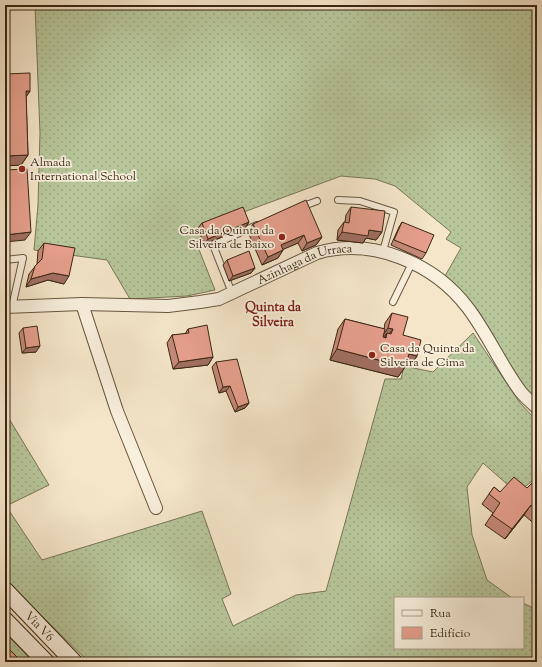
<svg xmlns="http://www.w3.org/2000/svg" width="542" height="667" font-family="'Sorts Mill Goudy',serif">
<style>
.grass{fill:url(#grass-dots);stroke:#787656}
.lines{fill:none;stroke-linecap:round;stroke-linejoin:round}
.stream{stroke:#77817a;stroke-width:4}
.service-casing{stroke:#685640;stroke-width:8}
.minor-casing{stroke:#685640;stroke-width:14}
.secondary-casing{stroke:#392612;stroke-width:18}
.service{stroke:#f8efdd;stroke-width:6}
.minor{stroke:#f8efdd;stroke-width:12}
.secondary{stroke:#f8efdd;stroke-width:16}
.wall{fill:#c68979;stroke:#392612}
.shaded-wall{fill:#a16f63;stroke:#392612}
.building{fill:#e69f8d;stroke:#392612}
.poi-dot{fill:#8f2418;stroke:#f8efdd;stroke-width:1.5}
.labels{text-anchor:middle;stroke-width:3.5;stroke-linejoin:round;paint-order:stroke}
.poi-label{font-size:12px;fill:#392612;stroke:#f8efdd;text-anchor:start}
.street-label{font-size:12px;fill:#392612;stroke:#f8efdd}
.neighbourhood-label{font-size:13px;font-weight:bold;fill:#7a1f14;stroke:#f8efdd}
</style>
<defs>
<pattern id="grass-dots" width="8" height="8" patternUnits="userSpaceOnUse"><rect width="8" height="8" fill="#b7c69a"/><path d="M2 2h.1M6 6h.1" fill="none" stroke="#9eaa84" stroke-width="1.8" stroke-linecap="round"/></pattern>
</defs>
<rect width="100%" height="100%" fill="#f5e6ca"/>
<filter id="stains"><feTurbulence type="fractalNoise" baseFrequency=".005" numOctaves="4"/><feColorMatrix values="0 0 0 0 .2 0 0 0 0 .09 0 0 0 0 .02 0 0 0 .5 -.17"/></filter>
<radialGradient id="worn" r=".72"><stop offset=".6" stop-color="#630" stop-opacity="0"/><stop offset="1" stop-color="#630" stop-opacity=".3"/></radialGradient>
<g class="grass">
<path d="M35 5H533L537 26V401C501 363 488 308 445 276L461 248 446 239 451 232 395 186 375 179 341 176 198 229 204 244 198 247 215 290 187 296 130 299 107 260 34 250 38 205 40 133Z"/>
<path d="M473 333 520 403 537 421V477L517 493 483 463 467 487 472 535 487 580 512 598H395V648H523V603L537 610V662H89L5 580V412L49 485 6 506 42 560 202 511 231 594 222 599 233 626 296 595 326 591 385 379H401L404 366 433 372Z"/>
<path d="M5 632 33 662H16L5 650Z"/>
</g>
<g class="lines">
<path class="stream" d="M527 5 537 10"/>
<g class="service-casing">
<g id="service">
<path d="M338 200 360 201 394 212 383 251"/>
<path d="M301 207 317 201"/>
<path d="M5 260 23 258 12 307"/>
<path d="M232 293 213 245 257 225"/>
<path d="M393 302 412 263"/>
</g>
</g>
<g class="minor-casing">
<g id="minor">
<path d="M82 304 117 411 156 508"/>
<path id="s1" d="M5 307 82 304 168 306 200 302 219 299 317 253C372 237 434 263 468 308 487 333 500 363 518 388 523 396 531 402 537 408"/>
</g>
</g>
<g class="secondary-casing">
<g id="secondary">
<path id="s2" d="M5 590 74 662"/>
<path d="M5 620 46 662"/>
</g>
</g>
<use href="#service" class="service"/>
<use href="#minor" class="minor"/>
<use href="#secondary" class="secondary"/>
</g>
<g class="wall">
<path d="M5 74 30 91 26 97 28 155 21 165 5 166Z"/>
<path d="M351 207 382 232 376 240 366 238 363 243 337 240 338 230 344 222H345L346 215Z"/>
<path d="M249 222 245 228 204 244 198 228 202 223Z"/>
<path d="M402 222 426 253 422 259 391 245 399 227Z"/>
<path d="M253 224 322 237 316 245 302 251 298 243 283 249V250L278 258 262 265 248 232Z"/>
<path d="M44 243 64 284 48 280 26 287 29 274 37 264 38 251Z"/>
<path d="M227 260 255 268 251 273 229 281 223 265Z"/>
<path d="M392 313 403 335 417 356 410 366 406 365 405 367 398 377 330 360 338 329 345 319 384 329 385 323Z"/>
<path d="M23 328 36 352 22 353 19 333Z"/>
<path d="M188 329 213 357 208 365 173 369 167 343 172 335 185 334Z"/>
<path d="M216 362 249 403 245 408 235 412 226 391 219 393 212 367Z"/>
<path d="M537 478V526L524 515 505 539 485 525 493 513 482 504 494 487 500 492 527 488Z"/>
</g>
<g class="shaded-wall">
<path d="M26 91H30L23 101Z"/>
<path d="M28 155 21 165 5 166V158L6 156Z"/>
<path d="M249 222 245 228 204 244 208 239Z"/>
<path d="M369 230 382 232 376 240 366 238 363 243 337 240 342 232Z"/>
<path d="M31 232 25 240 5 242V235Z"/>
<path d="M304 235 298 243 275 253 281 245Z"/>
<path d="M322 237 316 245 302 251 307 243Z"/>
<path d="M283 250 278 258 262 265 268 257Z"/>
<path d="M255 268 251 273 229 281 233 276Z"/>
<path d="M53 273 69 276 64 284 48 280 26 287 31 279Z"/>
<path d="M388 328 393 329 385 339 387 333 383 338H381Z"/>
<path d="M40 346 36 352 22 353 26 348Z"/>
<path d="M337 349 405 367 398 377 330 360Z"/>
<path d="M409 354 417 356 410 366 402 364Z"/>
<path d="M213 357 208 365 173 369 179 362Z"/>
<path d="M230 386 226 391 219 393 223 387Z"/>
<path d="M249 403 245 408 235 412 238 407Z"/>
<path d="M531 505 524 515 505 539 512 529Z"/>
</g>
<g class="building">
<path d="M30 73V91H26L28 155 6 156V125L5 126V74Z"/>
<path d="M27 169 31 232 5 235V170Z"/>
<path d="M306 200 322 237 307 243 304 235 281 245 283 250 268 257 253 224Z"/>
<path d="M243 207 249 222 208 239 202 223Z"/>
<path d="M351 207 385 211 382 232 369 230 368 236 342 232 344 222 349 223Z"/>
<path d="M402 222 434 235 426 253 394 240Z"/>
<path d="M44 243 75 248 69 276 53 273 31 279 35 266 42 259Z"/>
<path d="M249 251 255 268 233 276 227 260Z"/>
<path d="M392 313 408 317 403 335 421 340 417 356 409 354 405 367 337 349 345 319 385 329 383 337 386 338 387 333 391 334 393 329 388 328Z"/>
<path d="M207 325 213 357 179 362 172 335 189 333 188 329Z"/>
<path d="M37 326 40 346 26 348 23 328Z"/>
<path d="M237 359 249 403 238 407 230 386 223 387 216 362Z"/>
<path d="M514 477 527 488 537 478V510L531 505 512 529 492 515 500 503 489 494 494 487 500 492Z"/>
<path d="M7 647 18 658 16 662H8L5 660V652Z"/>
</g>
<g class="poi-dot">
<circle cx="22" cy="169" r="4"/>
<circle cx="282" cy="237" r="4"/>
<circle cx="372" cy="355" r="4"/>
</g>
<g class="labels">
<g class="poi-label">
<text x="30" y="166">Almada<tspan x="30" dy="14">International School</tspan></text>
<text x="274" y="234" text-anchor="end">Casa da Quinta da<tspan x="274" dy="14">Silveira de Baixo</tspan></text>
<text x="380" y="352">Casa da Quinta da<tspan x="380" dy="14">Silveira de Cima</tspan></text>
</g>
<g class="street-label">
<text dy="4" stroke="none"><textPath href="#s1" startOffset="308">Azinhaga da Urraca</textPath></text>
<text dy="4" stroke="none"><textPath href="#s2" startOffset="50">Via V6</textPath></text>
</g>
<g class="neighbourhood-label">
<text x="273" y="311">Quinta da<tspan x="273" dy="15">Silveira</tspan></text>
</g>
</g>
<rect width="542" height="667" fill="none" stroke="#f5e6ca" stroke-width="20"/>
<rect x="6" y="6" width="530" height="655" fill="none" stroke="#392612" stroke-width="2"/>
<rect x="10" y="10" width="522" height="647" fill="none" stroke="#392612"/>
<rect x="394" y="597" width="130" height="52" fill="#f8efdd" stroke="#ac9f8c"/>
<rect x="402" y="610" width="20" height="6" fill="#f8efdd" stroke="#ac9f8c"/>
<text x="430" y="617" font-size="12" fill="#392612">Rua</text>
<rect x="402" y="627" width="20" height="12" fill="#e69f8d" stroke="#ac9f8c"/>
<text x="430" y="637" font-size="12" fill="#392612">Edifício</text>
<rect width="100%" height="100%" filter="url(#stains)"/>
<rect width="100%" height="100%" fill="url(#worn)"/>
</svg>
